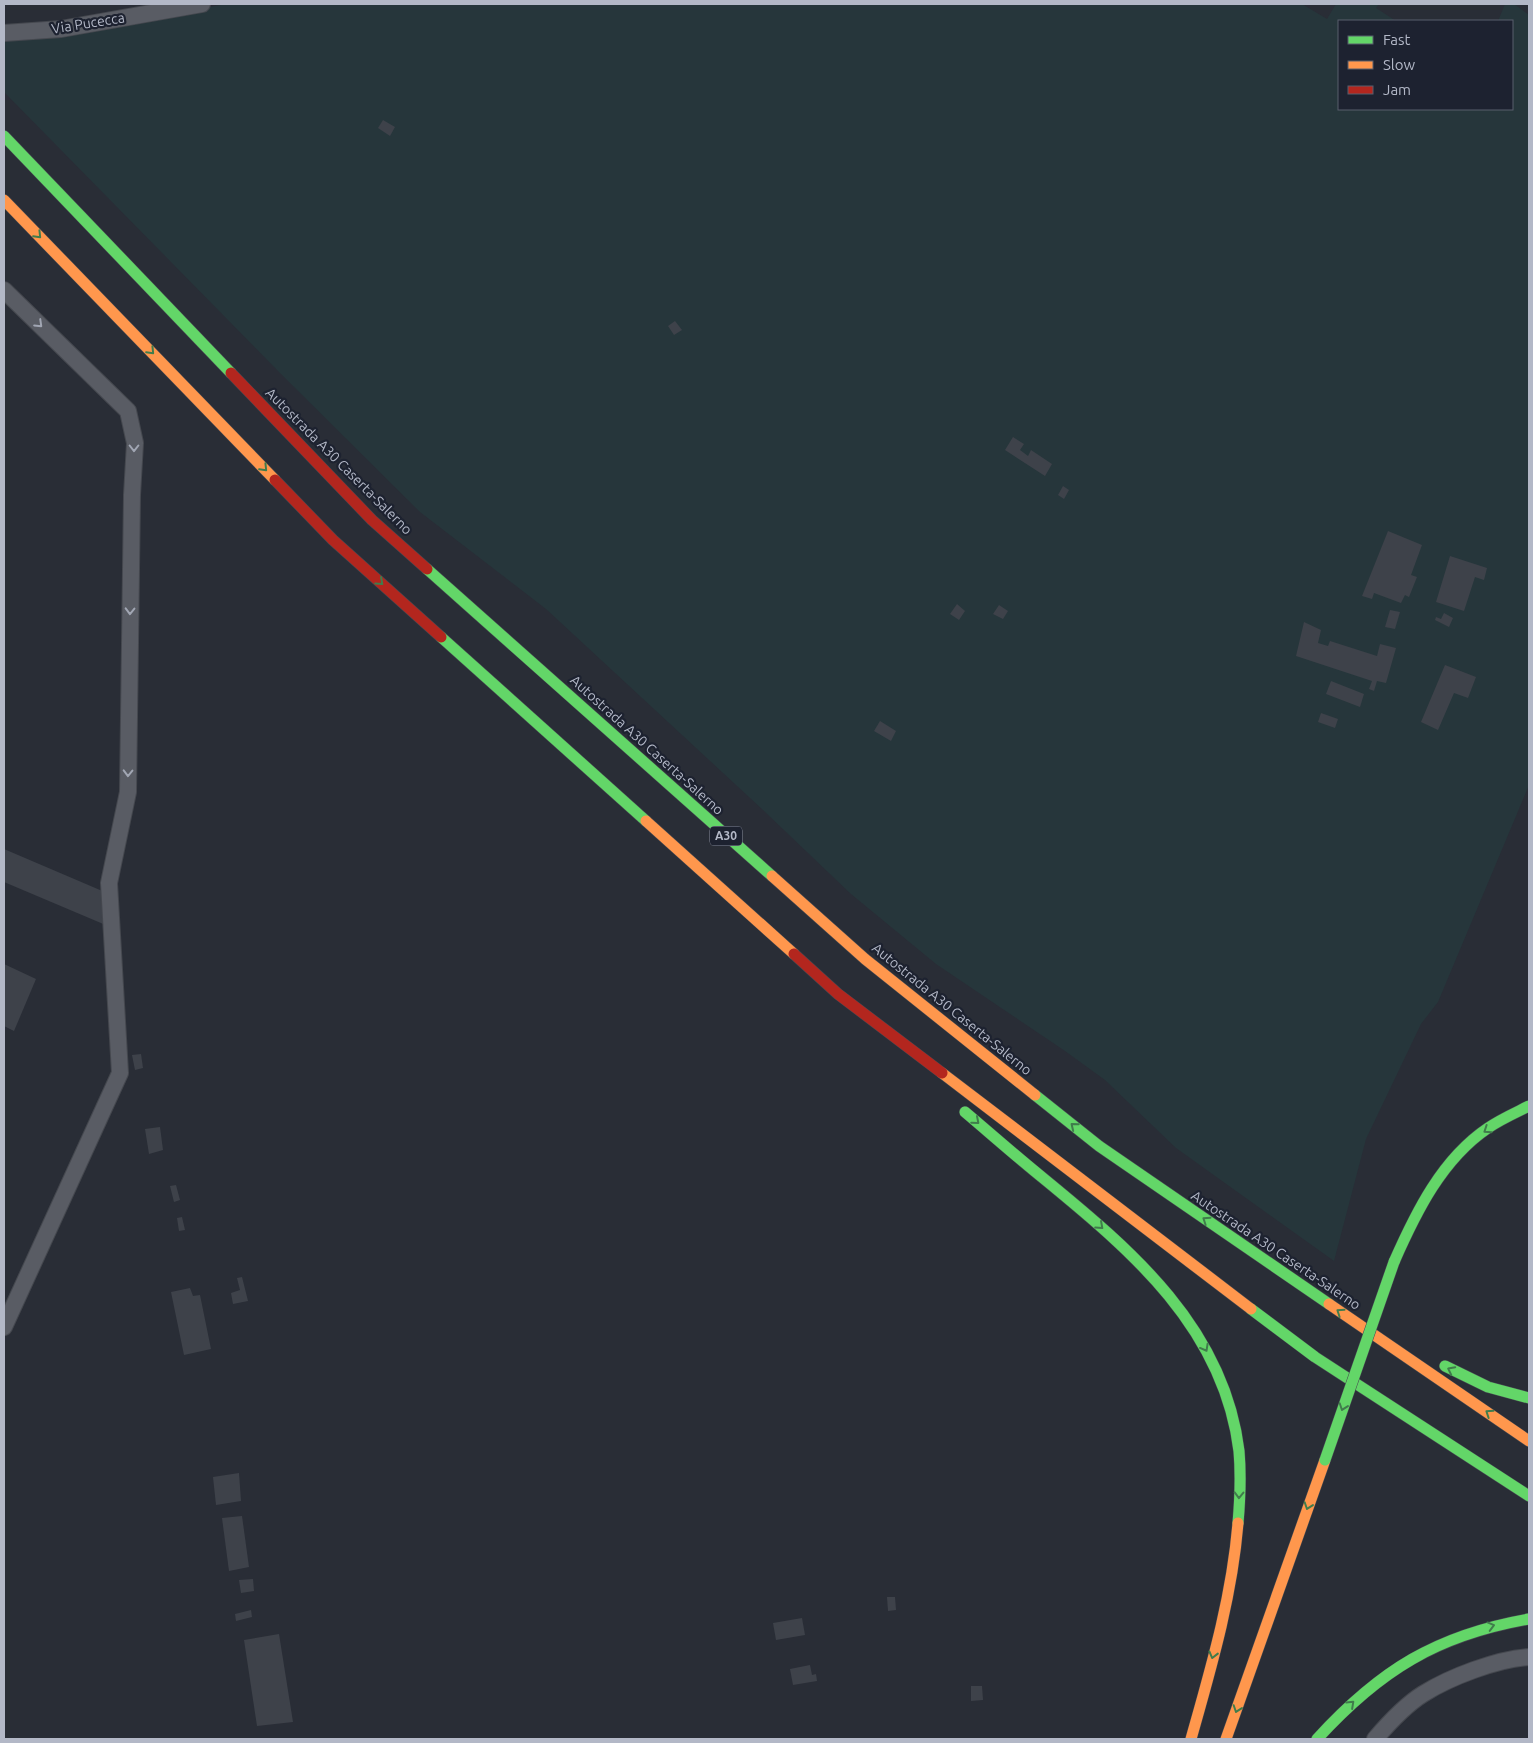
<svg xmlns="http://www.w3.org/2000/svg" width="1533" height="1743" font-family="Ubuntu,sans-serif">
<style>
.green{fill:#26363b}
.building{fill:#3e424a}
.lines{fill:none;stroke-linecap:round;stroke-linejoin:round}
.street-casing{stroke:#45484f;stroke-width:18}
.fast-casing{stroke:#464951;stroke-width:12}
.slow-casing{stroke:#464951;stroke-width:12}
.jam-casing{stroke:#464951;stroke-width:12}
.street{stroke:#595c64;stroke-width:16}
.fast{stroke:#63d668;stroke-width:11}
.slow{stroke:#ff974d;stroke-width:11}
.jam{stroke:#b3261e;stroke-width:11}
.fast-bridge-casing{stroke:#464951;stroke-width:12;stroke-linecap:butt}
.fast-bridge{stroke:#63d668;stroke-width:11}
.oneway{stroke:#407c4c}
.oneway2{stroke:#a1a6b3}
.labels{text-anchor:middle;stroke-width:4.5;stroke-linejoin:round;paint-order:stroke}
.shield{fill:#1d2230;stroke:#868b9a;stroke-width:1}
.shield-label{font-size:12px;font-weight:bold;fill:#b3b8c7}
.street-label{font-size:14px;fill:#b3b8c7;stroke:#1d2230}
</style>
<rect width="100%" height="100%" fill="#292d36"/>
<path class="green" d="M226 4H1302L1327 19 1336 4H1379L1376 8 1396 21H1339V109H1512V21H1498L1505 4H1514L1529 15V785L1438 1002 1421 1024 1366 1139 1334 1261 1176 1148 1105 1080 1065 1051 936 964 851 894 763 810 546 609 420 512 280 373 4 92V39L204 8Z"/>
<g class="building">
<path d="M383 120 395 127 390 136 378 128Z"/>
<path d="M675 321 682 330 674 335 668 326Z"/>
<path d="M1013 437 1024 444 1020 450 1028 456 1031 450 1052 464 1045 476 1005 450Z"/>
<path d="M1063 486 1069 490 1064 499 1058 495Z"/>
<path d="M1388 531 1422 545 1411 575 1417 577 1409 597 1405 595 1401 603 1374 593 1372 599 1362 596Z"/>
<path d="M1450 556 1487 568 1484 580 1475 577 1464 611 1436 602Z"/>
<path d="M957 604 965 611 959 620 950 614Z"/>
<path d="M999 605 1008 611 1003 619 993 614Z"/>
<path d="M1390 610 1400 612 1395 629 1385 627Z"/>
<path d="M1444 613 1453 618 1449 627 1435 620 1436 617 1441 619Z"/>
<path d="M1304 622 1321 630 1318 643 1328 646 1330 641 1377 656 1380 644 1396 648 1386 683 1377 681 1374 691 1369 689 1372 681 1296 656Z"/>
<path d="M1445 665 1476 677 1468 698 1454 693 1438 730 1421 722Z"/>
<path d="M1331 681 1364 694 1360 707 1326 694Z"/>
<path d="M1321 713 1338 719 1335 728 1318 722Z"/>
<path d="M880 721 896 731 891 741 874 731Z"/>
<path d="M4 849 107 893 108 926 4 882Z"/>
<path d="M4 964 36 979 14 1031 4 1026Z"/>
<path d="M141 1054 143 1068 135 1070 132 1055Z"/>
<path d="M160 1127 163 1150 149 1154 145 1129Z"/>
<path d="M176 1185 180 1200 174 1202 170 1186Z"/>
<path d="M182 1217 185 1230 179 1231 177 1218Z"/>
<path d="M242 1277 248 1301 233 1304 231 1293 240 1290 237 1278Z"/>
<path d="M190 1288 193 1296 200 1295 211 1349 184 1355 171 1292Z"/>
<path d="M239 1473 241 1501 216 1505 213 1477Z"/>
<path d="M242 1516 249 1567 229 1571 222 1518Z"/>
<path d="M253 1579 254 1591 241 1593 239 1580Z"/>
<path d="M887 1597H895L896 1610 888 1611Z"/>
<path d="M251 1610 252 1617 236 1621 235 1614Z"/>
<path d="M802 1618 805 1635 776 1640 773 1623Z"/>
<path d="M279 1634 293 1722 257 1726 244 1640Z"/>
<path d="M810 1665 812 1675 816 1674 817 1681 793 1685 790 1669Z"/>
<path d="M971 1686H982L983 1700 971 1701Z"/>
</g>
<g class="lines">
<g class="street-casing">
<g id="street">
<path d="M4 33 61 29 202 4"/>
<path d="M4 290 128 411 135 443 132 495 128 792 109 883 120 1073 4 1327"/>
<path d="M1375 1739C1387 1725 1407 1704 1423 1694 1450 1677 1497 1659 1529 1657"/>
</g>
</g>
<g class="fast-casing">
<g id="fast">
<path d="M4 136 231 373"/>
<path d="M427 569 772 876"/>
<path d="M441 637 646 821"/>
<path d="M1035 1095 1099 1146 1329 1304"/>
<path d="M965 1112C991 1134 1017 1157 1043 1178 1132 1251 1224 1328 1239 1451 1241 1474 1240 1500 1238 1523"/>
<path d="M1394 1262C1416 1212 1442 1159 1488 1128 1501 1119 1515 1113 1529 1106"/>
<path d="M1251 1309 1315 1357 1529 1496"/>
<path d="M1445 1366 1488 1387 1529 1398"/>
<path d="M1317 1739C1380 1670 1437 1635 1529 1619"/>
</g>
</g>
<g class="slow-casing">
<g id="slow">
<path d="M4 200 275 480"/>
<path d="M646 821 794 954"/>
<path d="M772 876 865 959 1035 1095"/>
<path d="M942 1073 1251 1309"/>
<path d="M1329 1304 1529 1441"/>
<path d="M1191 1739C1211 1668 1232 1597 1238 1523"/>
<path d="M1226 1739 1325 1460"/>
</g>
</g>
<g class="jam-casing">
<g id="jam">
<path d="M231 373 372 520 427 569"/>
<path d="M275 480 333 540 441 637"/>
<path d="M794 954 838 994 942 1073"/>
</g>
</g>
<use href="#street" class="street"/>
<use href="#fast" class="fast"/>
<use href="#slow" class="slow"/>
<use href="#jam" class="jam"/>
<g class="fast-bridge-casing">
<path id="fast-bridge" d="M1325 1460 1394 1262"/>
</g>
<use href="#fast-bridge" class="fast-bridge"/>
</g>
<defs><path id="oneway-chevron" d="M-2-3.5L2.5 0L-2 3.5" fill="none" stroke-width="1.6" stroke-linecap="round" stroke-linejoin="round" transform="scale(1.25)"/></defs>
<g class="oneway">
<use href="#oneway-chevron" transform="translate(38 235) rotate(46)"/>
<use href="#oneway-chevron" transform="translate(151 351) rotate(46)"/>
<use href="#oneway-chevron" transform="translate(264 468) rotate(46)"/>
<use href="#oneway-chevron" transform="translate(380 582) rotate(42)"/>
<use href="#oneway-chevron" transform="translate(976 1121) rotate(41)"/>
<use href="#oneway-chevron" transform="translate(1074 1126) rotate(-141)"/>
<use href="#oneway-chevron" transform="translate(1487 1130) rotate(146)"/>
<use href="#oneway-chevron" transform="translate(1206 1220) rotate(-146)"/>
<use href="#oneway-chevron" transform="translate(1100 1226) rotate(42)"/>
<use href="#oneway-chevron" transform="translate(1340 1312) rotate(-146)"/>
<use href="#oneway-chevron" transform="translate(1205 1348) rotate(61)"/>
<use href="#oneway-chevron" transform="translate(1451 1370) rotate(-153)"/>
<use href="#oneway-chevron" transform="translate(1343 1407) rotate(109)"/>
<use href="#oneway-chevron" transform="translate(1489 1413) rotate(-146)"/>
<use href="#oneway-chevron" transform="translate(1239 1495) rotate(91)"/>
<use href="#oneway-chevron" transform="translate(1308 1506) rotate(109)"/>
<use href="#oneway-chevron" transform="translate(1491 1626) rotate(-15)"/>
<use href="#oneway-chevron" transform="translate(1213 1655) rotate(104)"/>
<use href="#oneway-chevron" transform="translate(1351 1704) rotate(-43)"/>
<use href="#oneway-chevron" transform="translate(1237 1709) rotate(109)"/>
</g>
<g class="oneway2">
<use href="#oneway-chevron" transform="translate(39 324) rotate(44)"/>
<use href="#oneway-chevron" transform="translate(134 448) rotate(90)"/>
<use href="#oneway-chevron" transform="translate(130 611) rotate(91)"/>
<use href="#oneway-chevron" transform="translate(128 773) rotate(91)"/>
</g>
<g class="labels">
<rect class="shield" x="710" y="826.5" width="32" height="19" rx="4"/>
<g class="shield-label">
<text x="726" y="840">A30</text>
</g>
<g class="street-label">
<text transform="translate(88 23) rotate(-9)" y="5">Via Pucecca</text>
<text transform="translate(339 461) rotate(45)" y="5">Autostrada A30 Caserta-Salerno</text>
<text transform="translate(647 745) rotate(42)" y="5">Autostrada A30 Caserta-Salerno</text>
<text transform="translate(952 1009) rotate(39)" y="5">Autostrada A30 Caserta-Salerno</text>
<text transform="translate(1276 1250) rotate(34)" y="5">Autostrada A30 Caserta-Salerno</text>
</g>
</g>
<rect width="1533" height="1743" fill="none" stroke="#b3b8c7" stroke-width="10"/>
<rect x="1338" y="20" width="175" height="90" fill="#1d2230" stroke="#595e6c"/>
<rect x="1348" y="36" width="25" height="8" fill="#63d668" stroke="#595e6c"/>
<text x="1383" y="45" font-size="15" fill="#b3b8c7">Fast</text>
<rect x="1348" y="61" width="25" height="8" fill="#ff974d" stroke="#595e6c"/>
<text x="1383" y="70" font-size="15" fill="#b3b8c7">Slow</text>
<rect x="1348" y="86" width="25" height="8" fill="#b3261e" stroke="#595e6c"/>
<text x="1383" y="95" font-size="15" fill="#b3b8c7">Jam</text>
</svg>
